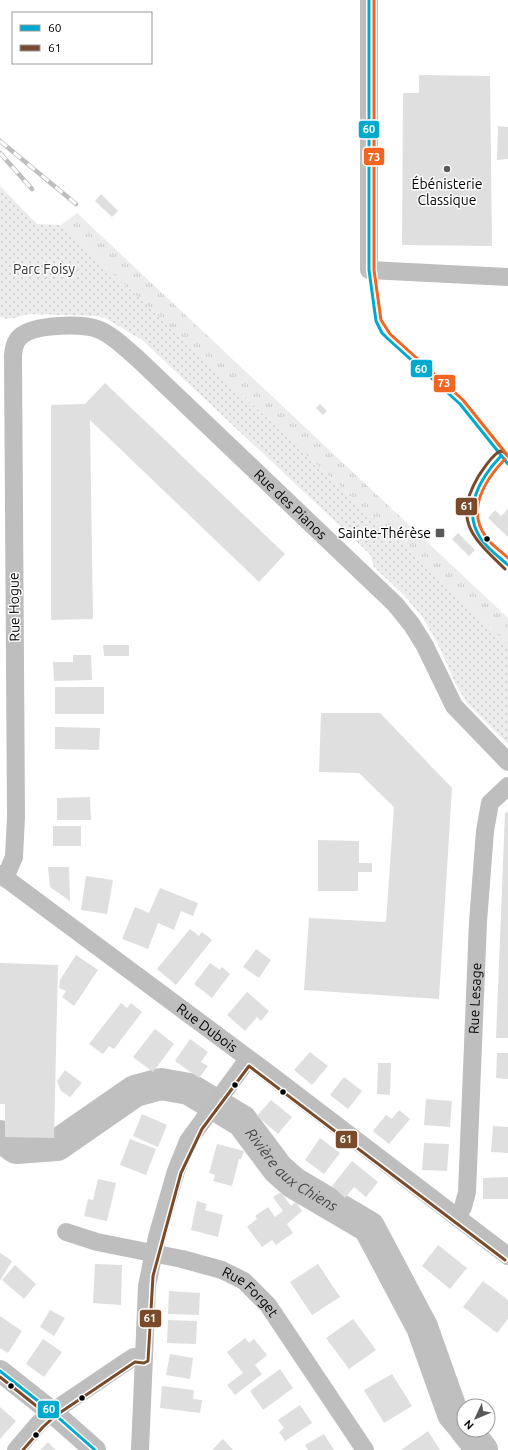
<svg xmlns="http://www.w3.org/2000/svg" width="508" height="1450" font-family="Ubuntu,sans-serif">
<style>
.grass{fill:url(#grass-tufts)}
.park{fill:url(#park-dots)}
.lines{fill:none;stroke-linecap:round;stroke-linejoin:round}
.river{stroke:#bfbfbf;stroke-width:32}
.building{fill:#dfdfdf}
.minor{stroke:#bebebe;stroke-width:18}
.tertiary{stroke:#bebebe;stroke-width:22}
.rail-casing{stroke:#bebebe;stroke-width:4.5}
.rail{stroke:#fff;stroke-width:3;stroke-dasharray:9;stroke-linecap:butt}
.bus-1-casing{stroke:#fff;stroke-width:6}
.bus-2-casing{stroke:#fff;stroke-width:6}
.bus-3-casing{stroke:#fff;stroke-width:6}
.bus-1{stroke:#00a9ce;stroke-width:3}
.bus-2{stroke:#7a4b2a;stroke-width:3}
.bus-3{stroke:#f26522;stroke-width:3}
.poi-dot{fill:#595959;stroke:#fff;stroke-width:1.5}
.bus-dot{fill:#000;stroke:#fff;stroke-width:1.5}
.labels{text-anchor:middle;stroke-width:3;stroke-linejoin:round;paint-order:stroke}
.poi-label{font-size:14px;fill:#000;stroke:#fff}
.park-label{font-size:14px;fill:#333;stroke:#fff}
.street-label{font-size:14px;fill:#000;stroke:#fff}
.water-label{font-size:15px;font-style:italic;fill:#444;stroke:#fff}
.line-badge{stroke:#fff;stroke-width:1.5}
.badge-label{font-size:11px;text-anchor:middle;font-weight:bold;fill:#fff}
</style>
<defs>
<pattern id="grass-tufts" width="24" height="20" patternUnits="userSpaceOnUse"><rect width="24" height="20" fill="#ececec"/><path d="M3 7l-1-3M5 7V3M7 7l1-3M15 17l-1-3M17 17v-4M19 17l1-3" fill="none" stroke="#c9c9c9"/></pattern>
<pattern id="park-dots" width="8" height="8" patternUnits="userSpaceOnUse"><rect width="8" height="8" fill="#ececec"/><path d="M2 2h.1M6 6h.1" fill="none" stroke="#c9c9c9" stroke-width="1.8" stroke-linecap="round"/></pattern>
</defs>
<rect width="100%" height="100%" fill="#fff"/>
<path class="grass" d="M77 213 508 618V644L61 225Z"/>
<path class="park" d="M0 186 37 224 61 225 508 644V744L467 703 455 683 441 650 423 618 404 595 374 567 370 554 142 340 107 319 98 316 30 314C19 315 11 322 0 317Z"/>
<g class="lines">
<g class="river">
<path id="s1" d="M0 1136 16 1148 57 1145 135 1091 161 1084 189 1089 242 1121 278 1169 294 1183 369 1227 422 1327 453 1414 464 1427"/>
<path d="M466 1430 482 1450"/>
</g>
</g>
<g class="building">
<path d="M419 75 490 76 492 246 402 245 403 93H419Z"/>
<path d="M498 126 508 127V159L497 160Z"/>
<path d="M101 194 118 211 112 217 95 201Z"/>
<path d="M105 383 285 554 259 582 90 420 93 619 51 620V405L85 404Z"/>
<path d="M320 404 327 411 323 415 316 408Z"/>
<path d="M508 509V537L488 518 495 510 501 516Z"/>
<path d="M458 533 475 550 469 556 452 539Z"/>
<path d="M103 645H129V656H104Z"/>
<path d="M73 655H91L92 680 54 681 53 662H73Z"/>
<rect x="55" y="687" width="49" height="27"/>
<path d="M321 713H380L452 788 439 999 304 990 309 918 386 922 394 807 359 773 319 772Z"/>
<path d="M55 727 100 728 99 750 55 749Z"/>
<path d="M90 797 91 820H57V798Z"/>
<path d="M508 812V1038H496L505 813Z"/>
<rect x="53" y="826" width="28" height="20"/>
<path d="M318 840 359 841V863H372V872H358V891H318Z"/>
<path d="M48 867H69L70 901 50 887Z"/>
<path d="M86 876 113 880 107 914 81 910Z"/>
<path d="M160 888 198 903 193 916 181 911 174 930 158 923 148 949 122 939 135 907 149 913Z"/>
<path d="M190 929 199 936 202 932 212 940 176 985 157 969Z"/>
<path d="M256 949 271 960 259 978 243 967Z"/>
<path d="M76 955 98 970 74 1006 62 997 66 991 59 988 60 980Z"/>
<path d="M0 963 58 965 54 1138 5 1137V1104H0Z"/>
<path d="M210 963 220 970 222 967 230 974 212 998 194 984Z"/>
<path d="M247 992 269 1011 261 1021 257 1017 245 1031 227 1015Z"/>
<path d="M121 1003 127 1008 131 1003 142 1012 114 1049 109 1046 103 1054 89 1044Z"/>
<path d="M155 1029 174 1044 153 1072 133 1057Z"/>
<path d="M190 1039 208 1052 201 1062 208 1066 199 1078 175 1061Z"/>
<path d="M310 1052 328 1066 312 1085 294 1070Z"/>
<path d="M497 1053H508V1079L496 1078Z"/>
<path d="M378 1063H391L390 1095 377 1094Z"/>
<path d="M65 1070 82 1083 70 1097 61 1091 57 1081Z"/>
<path d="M344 1077 362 1091 348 1109 330 1095Z"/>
<path d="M426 1099 452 1101 450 1127 424 1125Z"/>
<path d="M271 1100 292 1117 278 1134 257 1116Z"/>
<path d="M399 1110 410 1119 389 1144 373 1131 386 1115 392 1119Z"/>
<path d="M142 1114 167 1125 158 1147 133 1136Z"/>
<path d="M493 1126 508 1127V1153L491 1152Z"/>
<path d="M320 1138 340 1153 324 1174 305 1160Z"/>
<path d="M130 1139 156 1149 146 1175 120 1165Z"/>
<path d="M424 1143 449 1144 447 1171 422 1170Z"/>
<path d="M217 1144 244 1151 241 1159H239L232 1186 213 1181 215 1175 209 1173Z"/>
<path d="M352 1161 378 1182 366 1197 354 1187 345 1198 332 1186Z"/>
<path d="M508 1177V1199H483V1178Z"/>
<path d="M98 1179 116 1183 107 1221 84 1216 88 1199 93 1200Z"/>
<path d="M281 1192 291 1206 296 1202 302 1211 287 1224 293 1233 276 1245 272 1240 262 1247 247 1227 257 1219 255 1216 268 1207 275 1217 283 1211 273 1197Z"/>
<path d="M197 1201 207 1204 205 1210 223 1215 218 1237 191 1230Z"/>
<path d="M438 1245 467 1268 450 1289 422 1266Z"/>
<path d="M0 1253 12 1261 0 1281Z"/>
<path d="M95 1264 122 1265 121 1305 93 1303Z"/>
<path d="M318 1264 340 1297 312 1315 290 1282Z"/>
<path d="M15 1265 36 1284 24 1299 2 1280Z"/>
<path d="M483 1281 508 1300V1319L497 1333 463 1307Z"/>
<path d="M169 1291 200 1293 199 1315 168 1314Z"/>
<path d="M50 1310 65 1318 54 1336 40 1327Z"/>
<path d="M0 1316 22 1331 8 1353 0 1348Z"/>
<path d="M353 1319 376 1350 349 1369 326 1338Z"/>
<path d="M168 1320 197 1321 196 1344 167 1343Z"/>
<path d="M245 1338 249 1343 254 1339 267 1355 255 1365 262 1374 235 1395 227 1385 243 1373 227 1352Z"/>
<path d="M43 1339 62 1352 44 1377 26 1364Z"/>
<path d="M170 1354 193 1358 190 1379 166 1375Z"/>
<path d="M280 1369 293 1388 263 1410 250 1391Z"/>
<path d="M392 1374 412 1406 384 1423 364 1390Z"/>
<path d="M162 1386 194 1390 193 1399 202 1400 200 1413 160 1408Z"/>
<path d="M300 1405 312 1423 285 1441 279 1432 284 1428 278 1420Z"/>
<path d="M0 1407 16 1421 0 1439Z"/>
<path d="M428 1431 440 1450H401Z"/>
<path d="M324 1434 334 1450H308L305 1445Z"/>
<path d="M223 1439 233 1450H212Z"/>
<path d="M48 1442 56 1450H40Z"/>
</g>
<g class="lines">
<g class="minor">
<path d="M369 0V270L508 277"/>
<path id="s2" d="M0 874 268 1073 508 1256"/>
<path id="s3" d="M5 878 14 857 16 817 13 355C14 347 15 341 21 336 35 324 84 323 100 330 114 336 125 348 137 358L395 604 412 625 425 646 454 706 508 762"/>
<path id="s4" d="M457 1217 463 1207 467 1192 478 922 485 831 490 803 508 786"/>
<path id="s5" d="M66 1232 97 1242 182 1259 222 1270 244 1281 268 1305 365 1450"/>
<path d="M16 1450 39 1423 52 1412 129 1360 134 1357 144 1358"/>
<path d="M140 1450 147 1286 157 1237 176 1171 188 1141 248 1059"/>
</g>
<path class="tertiary" d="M0 1371 52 1412 95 1450"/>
<g class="rail-casing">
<g id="rail">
<path d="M0 141 76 204"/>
<path d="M0 153 32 189"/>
</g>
</g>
<use href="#rail" class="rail"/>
<g class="bus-1-casing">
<g id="bus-1">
<path d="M369 0V270L376 321 382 333 387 338 460 404 508 464"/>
<path d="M501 456C480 478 461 510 481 539 488 549 499 557 508 565"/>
<path d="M0 1371 52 1412 95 1450"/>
</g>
</g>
<g class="bus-2-casing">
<g id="bus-2">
<path d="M505 569C474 539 452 521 478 477 484 468 491 456 500 451L504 452 508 456"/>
<path d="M0 1377 49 1416"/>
<path d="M23 1450 43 1427 55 1416 135 1362 144 1363 148 1361 153 1276 181 1173 202 1129 249 1066 505 1260"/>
</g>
</g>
<g class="bus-3-casing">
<g id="bus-3">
<path d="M374 0V270L381 320 390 334 463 400 508 456"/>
<path d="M505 459C485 480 466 510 486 537 491 545 501 551 508 558"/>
</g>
</g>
<use href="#bus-1" class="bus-1"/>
<use href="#bus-2" class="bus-2"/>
<use href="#bus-3" class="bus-3"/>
</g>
<g class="poi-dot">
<circle cx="447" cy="169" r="4"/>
<rect x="435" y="528" width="10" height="10" rx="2"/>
</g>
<g class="bus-dot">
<circle cx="487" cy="539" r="3.5"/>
<circle cx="235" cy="1085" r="3.5"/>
<circle cx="283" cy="1092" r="3.5"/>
<circle cx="11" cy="1386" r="3.5"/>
<circle cx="82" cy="1398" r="3.5"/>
<circle cx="36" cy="1435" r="3.5"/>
</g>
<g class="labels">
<g class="poi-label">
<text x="447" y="189">Ébénisterie<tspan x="447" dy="16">Classique</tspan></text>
<text x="431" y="538" text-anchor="end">Sainte-Thérèse</text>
</g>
<g class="park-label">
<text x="44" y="274">Parc Foisy</text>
</g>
<g class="street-label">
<text dy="5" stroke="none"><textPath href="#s3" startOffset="886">Rue des Pianos</textPath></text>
<text transform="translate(14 607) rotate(-91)" y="5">Rue Hogue</text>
<text dy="5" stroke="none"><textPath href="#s4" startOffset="221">Rue Lesage</textPath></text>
<text dy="5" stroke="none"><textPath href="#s2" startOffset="258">Rue Dubois</textPath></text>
<text dy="5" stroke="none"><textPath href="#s5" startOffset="197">Rue Forget</textPath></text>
</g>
<g class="water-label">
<text dy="5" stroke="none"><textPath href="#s1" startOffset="344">Rivière aux Chiens</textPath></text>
</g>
</g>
<g class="line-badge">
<rect x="358" y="120" width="22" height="19" rx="4" fill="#00a9ce"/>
<rect x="363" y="147" width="22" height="19" rx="4" fill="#f26522"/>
<rect x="410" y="359" width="23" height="19" rx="4" fill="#00a9ce"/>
<rect x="433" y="374" width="23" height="19" rx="4" fill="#f26522"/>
<rect x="455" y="497" width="23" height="19" rx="4" fill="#7a4b2a"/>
<rect x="335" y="1130" width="23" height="19" rx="4" fill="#7a4b2a"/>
<rect x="139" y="1309" width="23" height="19" rx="4" fill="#7a4b2a"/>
<rect x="37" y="1400" width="23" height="19" rx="4" fill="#00a9ce"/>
</g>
<g class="badge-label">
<text x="369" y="133">60</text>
<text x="374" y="161">73</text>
<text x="421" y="373">60</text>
<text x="444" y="387">73</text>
<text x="467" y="510">61</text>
<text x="346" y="1143">61</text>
<text x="150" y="1322">61</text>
<text x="49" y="1413">60</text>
</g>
<rect x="12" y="12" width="140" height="52" fill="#ffffff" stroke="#999999"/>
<rect x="20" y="25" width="20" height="6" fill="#00a9ce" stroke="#999999"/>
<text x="48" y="32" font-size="12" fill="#000000">60</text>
<rect x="20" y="45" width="20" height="6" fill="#7a4b2a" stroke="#999999"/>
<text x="48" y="52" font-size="12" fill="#000000">61</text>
<g transform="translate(476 1418) rotate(226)"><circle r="19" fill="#ffffff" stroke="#999999"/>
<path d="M0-3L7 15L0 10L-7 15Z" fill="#595959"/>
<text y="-6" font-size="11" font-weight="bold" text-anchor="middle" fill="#000000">N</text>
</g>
</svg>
